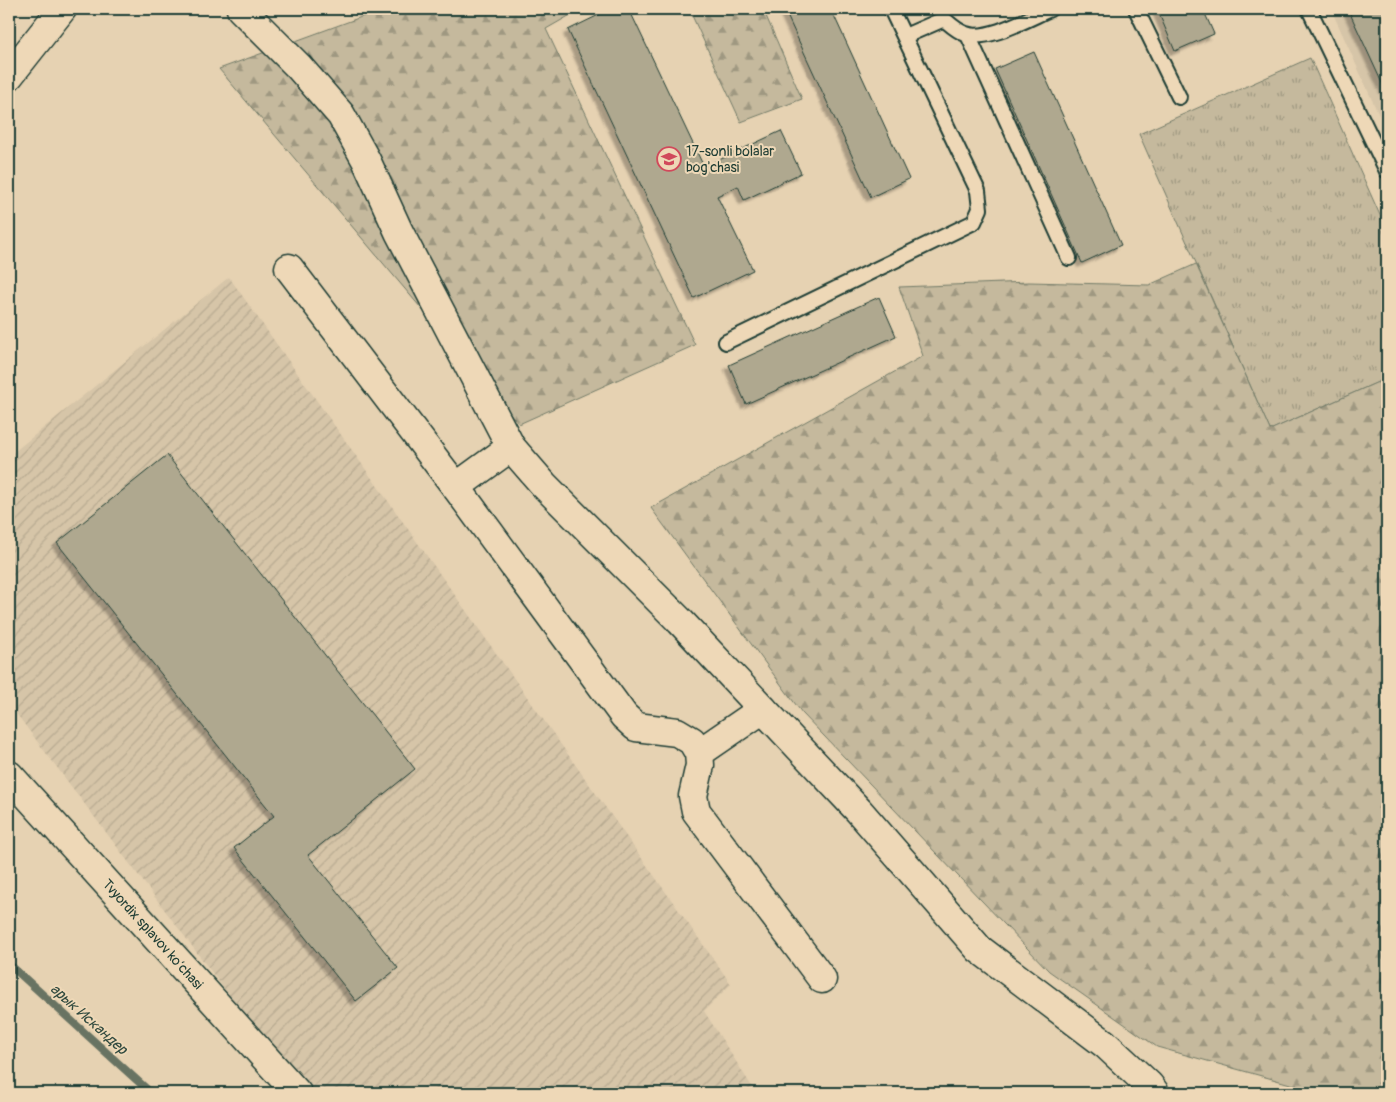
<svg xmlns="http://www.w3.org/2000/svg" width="1396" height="1102" font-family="Pangolin,sans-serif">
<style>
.built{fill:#d6c5a8}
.industrial{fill:url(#industrial-furrows)}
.grass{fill:url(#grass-tufts);stroke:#727b68}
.forest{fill:url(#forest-firs);stroke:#727b68}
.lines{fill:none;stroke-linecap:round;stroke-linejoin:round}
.stream{stroke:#687362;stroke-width:8}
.building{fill:#afa88f;stroke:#1f3d34;filter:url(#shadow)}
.lane-casing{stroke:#1f3d34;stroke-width:18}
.street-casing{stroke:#1f3d34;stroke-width:31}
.secondary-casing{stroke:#1f3d34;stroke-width:31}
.lane{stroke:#eed8b7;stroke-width:14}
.street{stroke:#eed8b7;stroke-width:28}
.secondary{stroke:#eed8b7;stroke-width:28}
.labels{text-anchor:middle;stroke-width:4;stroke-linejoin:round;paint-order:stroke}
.poi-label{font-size:14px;fill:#1f3d34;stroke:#eed8b7;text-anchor:start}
.street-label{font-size:14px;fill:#1f3d34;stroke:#eed8b7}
.water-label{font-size:15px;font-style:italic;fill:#314a3f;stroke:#eed8b7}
</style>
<defs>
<pattern id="industrial-furrows" width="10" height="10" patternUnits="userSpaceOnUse" patternTransform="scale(1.25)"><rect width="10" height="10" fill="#d6c5a8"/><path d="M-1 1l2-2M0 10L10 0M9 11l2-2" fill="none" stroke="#b7aa91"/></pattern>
<pattern id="grass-tufts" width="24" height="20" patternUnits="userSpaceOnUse" patternTransform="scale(1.25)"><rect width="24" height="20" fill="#c5b99d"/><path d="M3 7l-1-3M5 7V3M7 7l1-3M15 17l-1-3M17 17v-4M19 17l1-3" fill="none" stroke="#9f9881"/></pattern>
<pattern id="forest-firs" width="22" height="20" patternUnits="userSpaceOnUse" patternTransform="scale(1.25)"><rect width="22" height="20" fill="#c5b99d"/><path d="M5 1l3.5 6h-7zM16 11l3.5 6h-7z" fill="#9f9881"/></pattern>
<filter id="shadow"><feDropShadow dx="-4.5" dy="4.5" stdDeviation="1" flood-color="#0004"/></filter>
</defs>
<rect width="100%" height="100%" fill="#e6d2b2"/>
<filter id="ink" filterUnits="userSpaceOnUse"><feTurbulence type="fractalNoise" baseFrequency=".02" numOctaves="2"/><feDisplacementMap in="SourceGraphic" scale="10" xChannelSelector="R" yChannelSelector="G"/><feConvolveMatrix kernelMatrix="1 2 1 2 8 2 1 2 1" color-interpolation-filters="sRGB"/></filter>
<g filter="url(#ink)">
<path class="built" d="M1331 9H1387V133Z"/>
<path class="industrial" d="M229 277 731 984 704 1011 756 1093H303L9 704V456Z"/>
<path class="grass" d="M1310 58 1387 231V378L1270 430 1139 134Z"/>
<g class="forest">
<path d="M383 9H581L546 29 695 345 519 424 219 69Z"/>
<path d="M689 9H763L802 99 741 122Z"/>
<path d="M1196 264 1270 430 1387 378V1093H1323L1157 1047 1049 971 802 713 651 508 923 356 899 287 1029 282 1149 285Z"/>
</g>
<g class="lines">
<path class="stream" d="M9 964 151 1093"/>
</g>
<g class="building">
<path d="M611 9H629L704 167 781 131 801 173 744 200 738 186 717 196 753 270 694 298 568 30Z"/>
<path d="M784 9H831L909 179 871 197Z"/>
<path d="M1157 9H1203L1214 34 1175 51Z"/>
<path d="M1348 9H1387V94Z"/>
<path d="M1034 52 1121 245 1082 263 995 69Z"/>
<path d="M879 297 896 336 746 404 729 365Z"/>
<path d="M167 455 415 769 308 855 398 968 356 1001 234 848 274 816 57 543Z"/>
</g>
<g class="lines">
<g class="lane-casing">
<g id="lane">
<path d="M1136 9 1179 97"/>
<path d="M1309 9 1387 171"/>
<path d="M968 35 1069 258"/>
<path d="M905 36 944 19C951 25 957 31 966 34 987 42 1029 18 1050 9"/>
<path d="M726 342 974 222 980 209 978 191 891 9"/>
</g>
</g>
<g class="street-casing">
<g id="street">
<path d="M241 9 299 67 341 115 366 160 399 232 511 447 544 485 680 621 859 811 979 949 1105 1044 1149 1085 1155 1093"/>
<path d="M289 268 456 487 624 716 636 727 677 732 692 741 699 753 700 765 693 796 696 811 822 979"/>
<path d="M456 487 511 447"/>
<path d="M699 753 763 709"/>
</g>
</g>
<g class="secondary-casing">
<g id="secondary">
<path d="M9 76 62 9"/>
<path d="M9 775 297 1093"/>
</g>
</g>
<use href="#lane" class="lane"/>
<use href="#street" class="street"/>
<use href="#secondary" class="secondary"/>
</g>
</g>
<defs>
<g id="school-ring" transform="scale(1.25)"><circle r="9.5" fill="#eed8b7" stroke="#d1495b" stroke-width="1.5"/><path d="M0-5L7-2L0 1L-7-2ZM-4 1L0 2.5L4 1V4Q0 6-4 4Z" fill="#d1495b"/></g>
</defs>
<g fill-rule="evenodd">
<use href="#school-ring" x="669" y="159"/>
</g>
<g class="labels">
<g class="poi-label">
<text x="686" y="156">17-sonli bolalar<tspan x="686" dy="16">bog'chasi</tspan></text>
</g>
<g class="street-label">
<text transform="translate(153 934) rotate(48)" y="5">Tvyordix splavov ko‘chasi</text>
</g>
<g class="water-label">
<text transform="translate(89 1019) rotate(42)" y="5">арык Искандер</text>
</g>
</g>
<rect width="1396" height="1102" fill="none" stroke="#eed8b7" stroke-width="30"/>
<rect x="15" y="15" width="1366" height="1072" fill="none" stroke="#1f3d34" stroke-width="2" filter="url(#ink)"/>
</svg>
